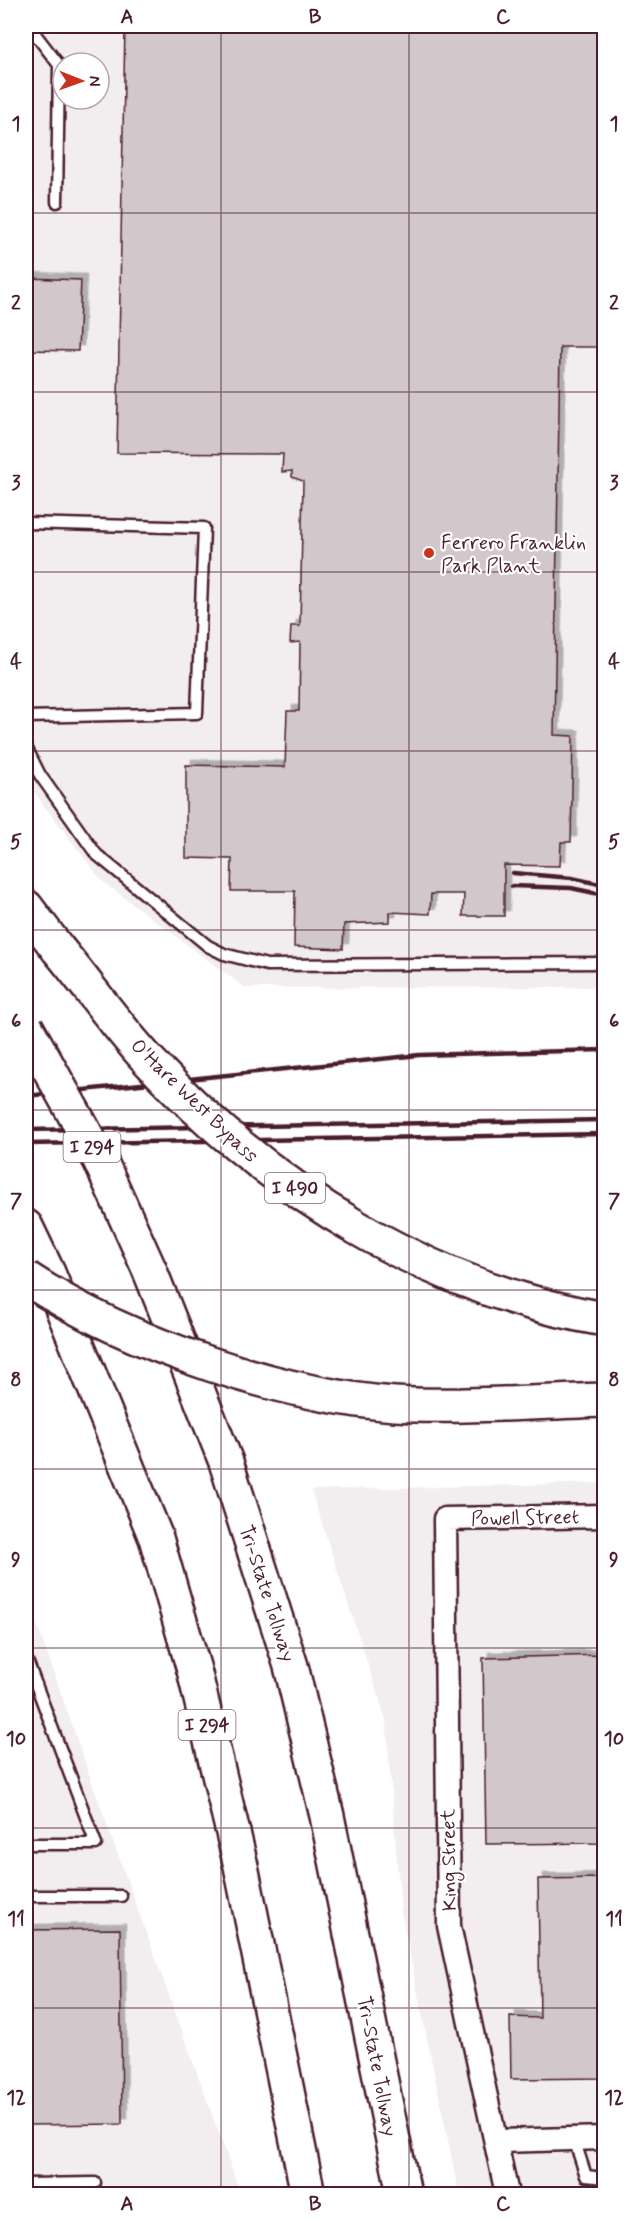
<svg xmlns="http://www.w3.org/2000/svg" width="630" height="2220" font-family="Mynerve,sans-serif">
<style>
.built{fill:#f2eeef;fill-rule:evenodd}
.building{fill:#d2c7cb;stroke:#4a1f2b;stroke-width:1.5;filter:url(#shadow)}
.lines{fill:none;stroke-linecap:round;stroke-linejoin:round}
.service-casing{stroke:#4a1f2b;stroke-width:15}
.minor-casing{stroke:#4a1f2b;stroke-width:27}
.motorway-casing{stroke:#4a1f2b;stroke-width:38}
.service{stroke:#fff;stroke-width:10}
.minor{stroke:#fff;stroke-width:22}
.motorway{stroke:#fff;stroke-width:33}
.rail{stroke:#4a1f2b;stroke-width:4.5}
.motorway-bridge-casing{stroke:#4a1f2b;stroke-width:38;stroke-linecap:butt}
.motorway-bridge{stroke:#fff;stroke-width:33}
.grid{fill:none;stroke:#4a1f2b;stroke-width:1.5;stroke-opacity:0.55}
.poi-dot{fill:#c8321e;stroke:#fff;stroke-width:2}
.labels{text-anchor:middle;stroke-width:4.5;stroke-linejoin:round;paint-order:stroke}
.shield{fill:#fff;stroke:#80626b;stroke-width:1.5}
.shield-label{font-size:18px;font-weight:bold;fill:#4a1f2b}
.poi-label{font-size:20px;fill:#4a1f2b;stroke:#fff;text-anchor:start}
.street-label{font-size:20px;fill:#4a1f2b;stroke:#fff}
.neatline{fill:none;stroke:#4a1f2b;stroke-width:2}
.grid-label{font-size:20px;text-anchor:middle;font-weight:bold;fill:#4a1f2b}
</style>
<defs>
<filter id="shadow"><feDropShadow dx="5.5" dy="-5.5" stdDeviation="0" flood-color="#0004"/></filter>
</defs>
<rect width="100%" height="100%" fill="#fff"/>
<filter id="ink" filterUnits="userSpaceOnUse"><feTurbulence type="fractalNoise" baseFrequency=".0167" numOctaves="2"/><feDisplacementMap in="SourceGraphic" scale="12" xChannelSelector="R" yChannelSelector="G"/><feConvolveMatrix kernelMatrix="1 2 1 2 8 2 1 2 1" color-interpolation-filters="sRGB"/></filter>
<g filter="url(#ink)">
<g class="built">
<path d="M26 26H604V987L245 988 102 881 26 782ZM63 63H99V99H63Z"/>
<path d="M604 1483V2194H459L401 1912 386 1720 311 1490Z"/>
<path d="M26 1593 91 1780 241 2194H26Z"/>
</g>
<g class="building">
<path d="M125 26H604V347H560L554 735 573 736 571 842H561L560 866 504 865V916H463L464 894H431L430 914 390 912V922L344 924 343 949 294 947 295 891H231L232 859 186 858V765L285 767 287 711H299L300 642 290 643 291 626H300L303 481 292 477V471L282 472 283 454 117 453Z"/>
<path d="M28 278 81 280 78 351 26 350Z"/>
<path d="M604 1655V1843L486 1844 483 1658Z"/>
<path d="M604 1878V2078L511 2079 510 2017 540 2018 538 1879Z"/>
<path d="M120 1929 122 2124 26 2125V1930Z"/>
</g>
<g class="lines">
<g class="service-casing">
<g id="service">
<path d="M29 26 59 65 57 202"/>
<path d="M26 523 204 528 197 713 26 717"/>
<path d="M26 747 40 775 96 854 208 946 224 954 267 965 604 963"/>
<path d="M26 1658 96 1844H26"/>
<path d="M26 1896H121"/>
<path d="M574 2139 586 2176 604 2178"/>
<path d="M26 2184 95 2183"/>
</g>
</g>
<g class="minor-casing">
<g id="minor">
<path d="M497 2141 604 2138"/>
<path d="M507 2194 449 1926 445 1519 604 1516"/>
</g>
</g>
<g class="motorway-casing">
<g id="motorway">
<path d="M26 907 58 949"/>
<path d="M26 1227 48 1273 156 1538 194 1670 241 1866 308 2194"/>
<path d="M150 1271 226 1462 291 1666 327 1816 404 2194"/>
</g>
</g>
<use href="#service" class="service"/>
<use href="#minor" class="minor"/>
<use href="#motorway" class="motorway"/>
<g class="rail">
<path d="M513 873 572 878 604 885"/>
<path d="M512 886 571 888 604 895"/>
<path d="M26 1096 419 1055 604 1050"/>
<path d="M26 1130 604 1120"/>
<path d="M26 1144 604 1134"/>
</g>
<g class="motorway-bridge-casing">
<g id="motorway-bridge">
<path d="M58 949C89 986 117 1027 150 1062 271 1191 429 1289 604 1319"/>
<path d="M26 1027 100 1160 150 1271"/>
<path d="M26 1278C127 1344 293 1401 414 1405 477 1407 541 1402 604 1400"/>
</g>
</g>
<use href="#motorway-bridge" class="motorway-bridge"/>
</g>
</g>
<path class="grid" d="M221 26V2194M409 26V2194M26 213H604M26 392H604M26 572H604M26 751H604M26 930H604M26 1110H604M26 1290H604M26 1469H604M26 1648H604M26 1828H604M26 2008H604"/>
<circle class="poi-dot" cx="429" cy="553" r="6"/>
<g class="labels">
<g class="shield">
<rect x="63.5" y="1132" width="57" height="30" rx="4.5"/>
<rect x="265" y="1173" width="60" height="30" rx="4.5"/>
<rect x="178.5" y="1710" width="57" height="30" rx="4.5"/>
</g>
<g class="shield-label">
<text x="92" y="1153">I 294</text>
<text x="295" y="1194">I 490</text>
<text x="207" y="1731">I 294</text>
</g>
<g class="poi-label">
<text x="441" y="549">Ferrero Franklin<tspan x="441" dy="23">Park Plant</tspan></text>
</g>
<g class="street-label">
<text transform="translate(195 1100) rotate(44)" y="7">O'Hare West Bypass</text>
<text transform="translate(525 1517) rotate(-1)" y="7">Powell Street</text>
<text transform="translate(268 1593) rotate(72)" y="7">Tri-State Tollway</text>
<text transform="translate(448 1860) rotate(-91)" y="7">King Street</text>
<text transform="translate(378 2066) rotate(79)" y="7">Tri-State Tollway</text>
</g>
</g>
<rect width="630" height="2220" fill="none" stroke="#fff" stroke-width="66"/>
<g transform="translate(81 81) rotate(91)"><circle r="28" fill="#ffffff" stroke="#b7a5aa" stroke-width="1.5"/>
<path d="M0-4.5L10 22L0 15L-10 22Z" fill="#c8321e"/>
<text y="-9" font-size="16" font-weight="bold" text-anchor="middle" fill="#4a1f2b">N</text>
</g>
<rect x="33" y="33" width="564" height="2154" class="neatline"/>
<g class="grid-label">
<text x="127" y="23">A</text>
<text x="315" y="23">B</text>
<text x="503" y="23">C</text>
<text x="16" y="130">1</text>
<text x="614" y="130">1</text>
<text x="16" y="309">2</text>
<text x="614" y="309">2</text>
<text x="16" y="489">3</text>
<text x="614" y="489">3</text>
<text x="16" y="668">4</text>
<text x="614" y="668">4</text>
<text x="16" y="848">5</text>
<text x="614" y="848">5</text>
<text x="16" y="1027">6</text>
<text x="614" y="1027">6</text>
<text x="16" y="1207">7</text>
<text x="614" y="1207">7</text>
<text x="16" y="1386">8</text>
<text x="614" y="1386">8</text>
<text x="16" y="1566">9</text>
<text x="614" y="1566">9</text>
<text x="16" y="1745">10</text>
<text x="614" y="1745">10</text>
<text x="16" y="1925">11</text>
<text x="614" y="1925">11</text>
<text x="16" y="2104">12</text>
<text x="614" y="2104">12</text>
<text x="127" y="2210">A</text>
<text x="315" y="2210">B</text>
<text x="503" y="2210">C</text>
</g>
</svg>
